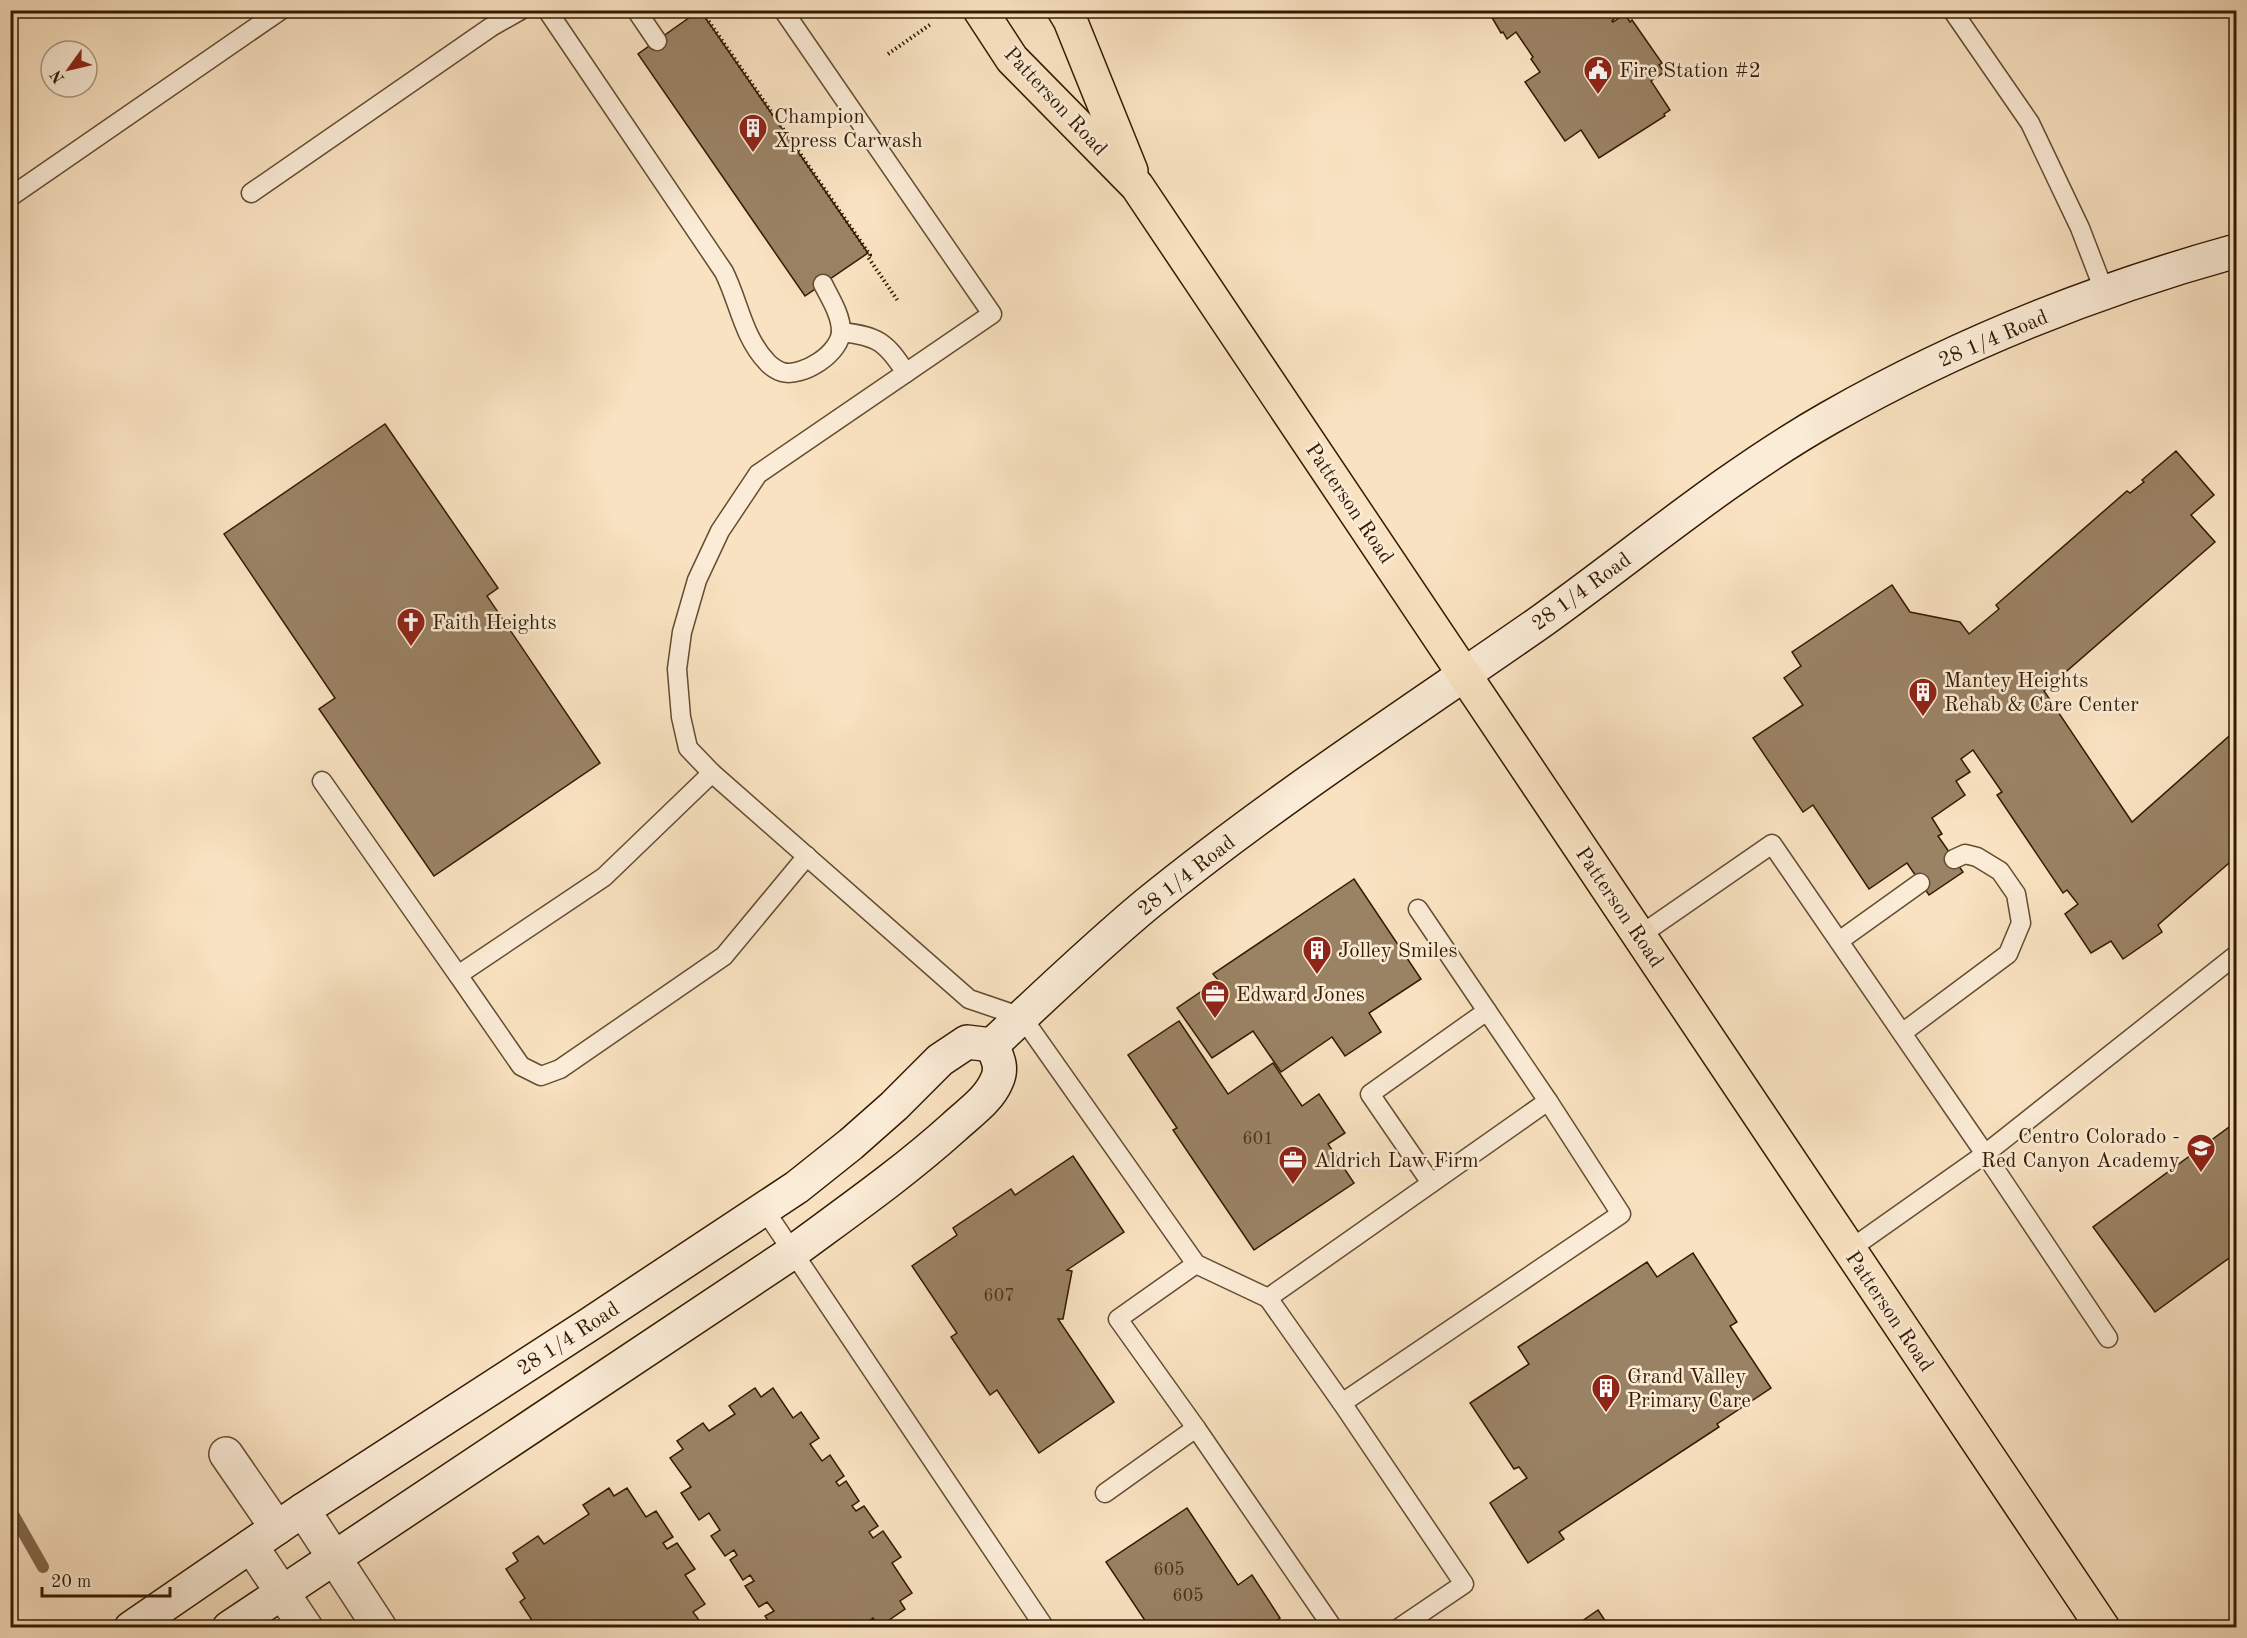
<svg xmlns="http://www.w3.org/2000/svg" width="2247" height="1638" font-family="'Old Standard TT',serif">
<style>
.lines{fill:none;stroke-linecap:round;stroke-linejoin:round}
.stream{stroke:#82694c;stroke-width:12}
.building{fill:#9a8264;stroke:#331a00;stroke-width:1.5}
.lane-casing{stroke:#644c30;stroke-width:21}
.street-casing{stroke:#644c30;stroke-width:36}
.secondary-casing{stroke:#331a00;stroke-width:36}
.primary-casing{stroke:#331a00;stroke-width:36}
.path{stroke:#331a00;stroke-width:4;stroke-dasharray:1.5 3;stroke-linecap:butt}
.lane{stroke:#fbecd7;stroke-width:18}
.street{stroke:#fbecd7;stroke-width:33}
.secondary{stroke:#fbecd7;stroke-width:33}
.primary{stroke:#f9e2c1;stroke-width:33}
.labels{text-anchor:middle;stroke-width:5;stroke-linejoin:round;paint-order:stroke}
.number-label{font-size:18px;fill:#4d3419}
.poi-label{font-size:21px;fill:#331a00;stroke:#fbecd7;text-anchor:start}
.street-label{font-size:21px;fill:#331a00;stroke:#fbecd7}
</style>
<rect width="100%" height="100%" fill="#f9e2c1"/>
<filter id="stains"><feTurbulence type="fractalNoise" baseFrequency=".00333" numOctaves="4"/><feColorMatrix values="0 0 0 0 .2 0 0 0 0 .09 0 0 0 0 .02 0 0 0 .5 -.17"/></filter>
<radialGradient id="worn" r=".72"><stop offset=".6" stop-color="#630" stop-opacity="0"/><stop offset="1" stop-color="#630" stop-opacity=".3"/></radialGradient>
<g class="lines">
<path class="stream" d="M10 1509 43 1567"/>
</g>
<g class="building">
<path d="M700 10 868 253 805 296 638 54Z"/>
<path d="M1494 10H1610L1615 18 1612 21 1613 22 1625 14 1630 22 1632 20 1662 63 1659 65 1664 72 1651 81 1670 110 1664 114 1665 116 1599 158 1581 130 1565 141 1525 82 1540 72 1531 59 1533 57 1516 32 1507 39 1503 32 1501 33 1490 14Z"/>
<path d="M385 424 498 588 487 596 600 763 434 876 319 709 335 698 224 534Z"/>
<path d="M2176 451 2214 495 2191 515 2215 542 2044 691 2132 822 2236 730V857L2158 925 2162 932 2123 959 2111 941 2091 953 2065 914 2078 904 2067 890 2063 893 1997 795 2002 792 1973 750 1961 759 1970 772 1956 781 1965 795 1932 818 1942 834 1938 836 1963 872 1929 895 1907 863 1869 889 1813 805 1803 812 1753 738 1803 705 1784 678 1801 666 1792 652 1892 585 1910 612 1960 622 1969 634 1999 609 1996 605 2127 491 2130 493 2144 482 2142 480Z"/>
<path d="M1354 879 1421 979 1369 1013 1381 1032 1345 1056 1332 1037 1281 1072 1253 1031 1212 1058 1177 1008 1218 980 1213 974Z"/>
<path d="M1179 1021 1228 1094 1273 1063 1302 1106 1319 1094 1345 1133 1328 1144 1354 1183 1254 1250 1173 1130 1177 1128 1128 1055Z"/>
<path d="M2236 1122V1253L2155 1312 2093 1227Z"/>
<path d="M1073 1156 1124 1232 1067 1270 1072 1271 1063 1319H1058L1114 1402 1039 1453 997 1390 990 1395 951 1337 957 1333 912 1266 957 1235 953 1228 1011 1189 1015 1195Z"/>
<path d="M1693 1253 1737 1322 1730 1326 1771 1388 1717 1424 1719 1427 1559 1532 1564 1539 1528 1563 1490 1503 1527 1478 1519 1467 1514 1469 1470 1403 1529 1364 1518 1347 1647 1262 1657 1277Z"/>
<path d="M755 1388 761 1397 773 1388 793 1418 801 1412 819 1438 810 1444 822 1461 830 1455 844 1476 836 1482 839 1486 846 1481 859 1501 852 1506 856 1511 864 1506 878 1526 869 1532 873 1538 883 1531 901 1557 892 1563 912 1593 900 1601 905 1609 879 1627 873 1618 860 1628H773L765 1616 774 1611 767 1602 759 1607 745 1586 754 1581 750 1575 743 1580 730 1560 737 1555 734 1550 725 1556 711 1536 720 1530 709 1513 699 1520 681 1493 691 1487 670 1458 683 1449 677 1441 703 1423 709 1431 735 1414 729 1406Z"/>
<path d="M609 1488 614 1496 627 1488 646 1517 656 1511 673 1537 663 1543 667 1549 677 1543 695 1569 685 1575 705 1604 693 1612 699 1620 688 1628H545L543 1625 537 1628 520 1602 525 1598 506 1569 518 1561 513 1553 538 1536 544 1544 589 1514 583 1505Z"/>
<path d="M1187 1508 1238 1585 1252 1575 1280 1618 1267 1628H1150L1106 1562Z"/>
<path d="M1598 1610 1610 1628H1572Z"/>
</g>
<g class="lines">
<g class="lane-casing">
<g id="lane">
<path d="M547 10 724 272C739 302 743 337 767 362 770 366 778 371 782 372 802 378 841 353 841 331 841 315 830 298 823 284"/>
<path d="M636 10 657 41"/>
<path d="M783 10 992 314 758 474 720 531 697 580 682 632 677 669 681 717 688 748 712 773 969 999 1022 1017 1196 1264 1268 1298 1548 1101 1621 1214 1342 1403 1464 1584 1399 1628"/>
<path d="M1952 10 2030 123 2080 228 2105 293"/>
<path d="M251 193 491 27 521 10"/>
<path d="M10 197 281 10"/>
<path d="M841 332C878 336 886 342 906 373"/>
<path d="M322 781 458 975 604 877 712 773"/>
<path d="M1418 909 1487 1011"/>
<path d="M1639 936 1772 844 1985 1154 1849 1250"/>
<path d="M1839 941 1920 883"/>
<path d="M458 975 521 1066 541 1076 560 1069 724 956 807 856"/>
<path d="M1902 1033 2008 954 2021 923 2016 894 2000 871 1977 857 1965 854 1954 859"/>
<path d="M1431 1183 1370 1094 1487 1011 1548 1101"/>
<path d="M764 1209 1045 1628"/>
<path d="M1268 1298 1342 1403"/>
<path d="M2108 1338 1985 1154 2236 955"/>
<path d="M1196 1428 1118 1319 1196 1264"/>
<path d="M1105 1493 1196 1428 1333 1628"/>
</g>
</g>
<g class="street-casing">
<g id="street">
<path d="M226 1454 277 1528"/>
<path d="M303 1510 380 1628"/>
<path d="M251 1546 306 1628"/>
</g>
</g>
<g class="secondary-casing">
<g id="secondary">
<path d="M992 1045C1043 997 1093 949 1147 904 1271 803 1405 716 1536 625 1633 556 1725 477 1829 418 1957 345 2095 290 2236 251"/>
<path d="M131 1628 303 1510 590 1324 797 1187 851 1144 894 1106 940 1060 967 1042 992 1045"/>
<path d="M229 1628 793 1252C847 1212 903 1173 954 1127 969 1113 989 1100 997 1080 1003 1067 997 1057 992 1045"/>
</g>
</g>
<g class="primary-casing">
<g id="primary">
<path d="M980 10 1012 59 1137 186 2103 1628"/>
<path d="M1064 10 1070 20 1131 171"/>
</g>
</g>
<g class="path">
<path d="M701 10 870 255 868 257 898 301"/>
<path d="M888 54 931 24"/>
</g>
<use href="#lane" class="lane"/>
<use href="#street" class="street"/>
<use href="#secondary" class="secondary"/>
<use href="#primary" class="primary"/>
</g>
<defs>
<g id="civic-pin" transform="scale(1.5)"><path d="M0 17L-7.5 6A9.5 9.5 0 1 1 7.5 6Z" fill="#8f2418" stroke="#fbecd7"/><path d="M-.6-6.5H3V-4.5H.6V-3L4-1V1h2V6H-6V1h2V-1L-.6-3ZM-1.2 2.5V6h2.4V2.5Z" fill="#fff"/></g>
<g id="building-pin" transform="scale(1.5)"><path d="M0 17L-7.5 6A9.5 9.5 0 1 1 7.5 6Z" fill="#8f2418" stroke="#fbecd7"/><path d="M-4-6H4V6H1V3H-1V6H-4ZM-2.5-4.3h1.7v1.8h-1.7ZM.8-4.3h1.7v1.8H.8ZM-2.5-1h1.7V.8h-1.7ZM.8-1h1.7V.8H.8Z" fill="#fff"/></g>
<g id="church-pin" transform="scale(1.5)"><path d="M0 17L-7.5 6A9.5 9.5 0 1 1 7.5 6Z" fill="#8f2418" stroke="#fbecd7"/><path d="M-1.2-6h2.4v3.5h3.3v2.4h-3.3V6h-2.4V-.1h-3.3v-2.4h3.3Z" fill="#fff"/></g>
<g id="office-pin" transform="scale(1.5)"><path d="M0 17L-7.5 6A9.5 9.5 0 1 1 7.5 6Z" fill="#8f2418" stroke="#fbecd7"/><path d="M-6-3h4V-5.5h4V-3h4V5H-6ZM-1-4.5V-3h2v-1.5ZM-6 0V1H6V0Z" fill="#fff"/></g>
<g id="school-pin" transform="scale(1.5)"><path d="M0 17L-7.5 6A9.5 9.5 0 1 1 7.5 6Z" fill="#8f2418" stroke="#fbecd7"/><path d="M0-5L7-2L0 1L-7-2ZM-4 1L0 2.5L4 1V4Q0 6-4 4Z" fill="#fff"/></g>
</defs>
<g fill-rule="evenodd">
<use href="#civic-pin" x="1598" y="70"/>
<use href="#building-pin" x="753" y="128"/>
<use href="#church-pin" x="411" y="622"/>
<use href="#building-pin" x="1923" y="692"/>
<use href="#building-pin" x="1317" y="950"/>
<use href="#office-pin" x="1215" y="994"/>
<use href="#school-pin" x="2201" y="1148"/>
<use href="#office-pin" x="1293" y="1160"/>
<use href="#building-pin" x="1606" y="1388"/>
</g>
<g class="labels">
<g class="number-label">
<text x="1258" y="1144">601</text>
<text x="999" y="1301">607</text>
<text x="1169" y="1575">605</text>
<text x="1188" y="1601">605</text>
</g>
<g class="poi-label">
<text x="1619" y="77">Fire Station #2</text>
<text x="774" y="123">Champion<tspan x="774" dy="24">Xpress Carwash</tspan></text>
<text x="432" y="629">Faith Heights</text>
<text x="1944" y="687">Mantey Heights<tspan x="1944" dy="24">Rehab &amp; Care Center</tspan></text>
<text x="1338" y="957">Jolley Smiles</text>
<text x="1236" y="1001">Edward Jones</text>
<text x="2180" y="1143" text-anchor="end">Centro Colorado -<tspan x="2180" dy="24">Red Canyon Academy</tspan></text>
<text x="1314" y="1167">Aldrich Law Firm</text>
<text x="1627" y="1383">Grand Valley<tspan x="1627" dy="24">Primary Care</tspan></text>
</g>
<g class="street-label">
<text transform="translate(1056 101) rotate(47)" y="7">Patterson Road</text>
<text transform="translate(1993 338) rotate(-23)" y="7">28 1/4 Road</text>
<text transform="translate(1350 503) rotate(56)" y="7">Patterson Road</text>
<text transform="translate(1581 591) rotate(-36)" y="7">28 1/4 Road</text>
<text transform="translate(1186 875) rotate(-38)" y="7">28 1/4 Road</text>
<text transform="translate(1620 907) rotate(56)" y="7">Patterson Road</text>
<text transform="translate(1890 1311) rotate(56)" y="7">Patterson Road</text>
<text transform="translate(568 1338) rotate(-33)" y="7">28 1/4 Road</text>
</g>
</g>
<rect width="2247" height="1638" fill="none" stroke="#f9e2c1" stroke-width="36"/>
<rect x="12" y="12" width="2223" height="1614" fill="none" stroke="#331a00" stroke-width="3"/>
<rect x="18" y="18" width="2211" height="1602" fill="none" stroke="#331a00" stroke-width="1.5"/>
<g transform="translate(69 69) rotate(236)"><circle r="28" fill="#fbecd7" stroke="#ab9881" stroke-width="1.5"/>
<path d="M0-4.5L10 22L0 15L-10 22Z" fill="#8f2418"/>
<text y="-9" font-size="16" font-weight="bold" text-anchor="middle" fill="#331a00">N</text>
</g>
<path d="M42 1587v9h128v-9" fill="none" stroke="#331a00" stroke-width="3"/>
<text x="51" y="1587" font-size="18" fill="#331a00" stroke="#fbecd7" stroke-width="4.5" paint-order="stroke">20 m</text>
<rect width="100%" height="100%" filter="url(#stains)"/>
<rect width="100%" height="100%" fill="url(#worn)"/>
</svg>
